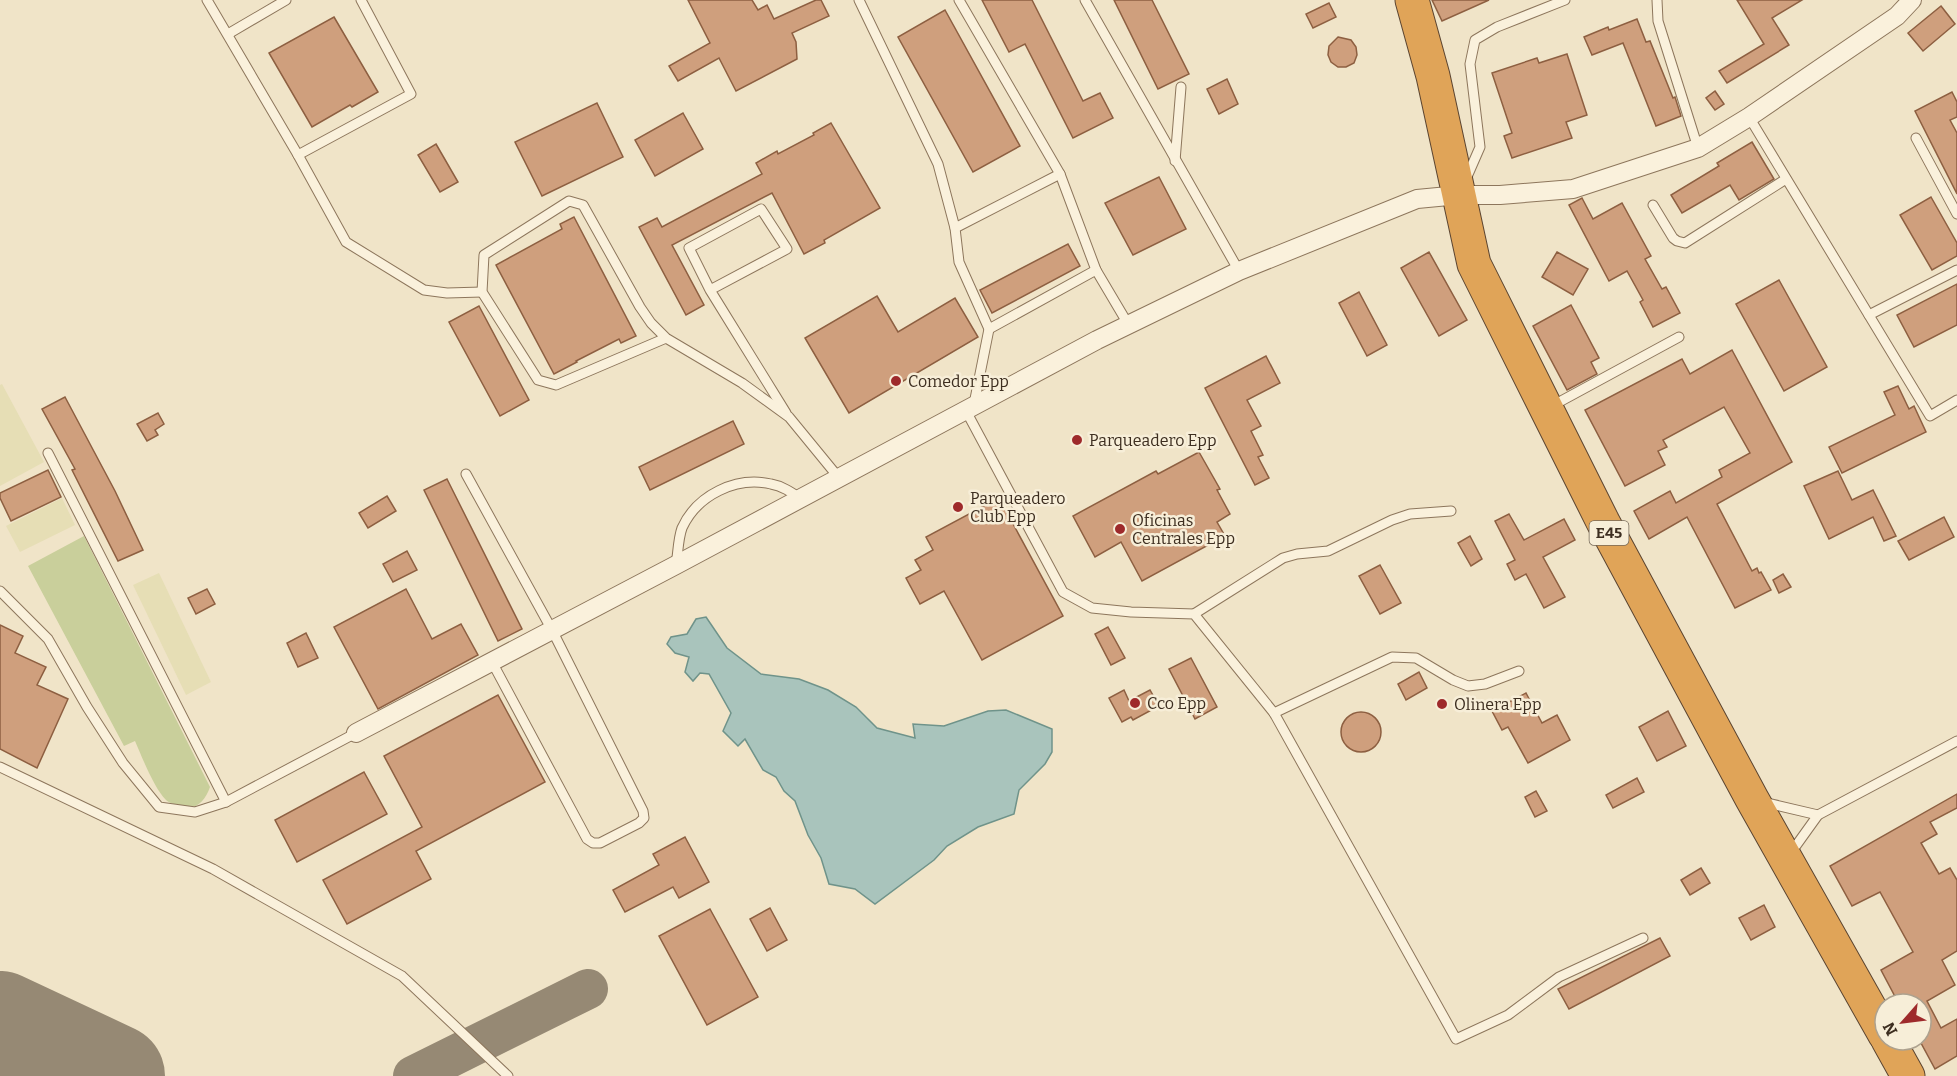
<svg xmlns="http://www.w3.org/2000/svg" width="1957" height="1076" font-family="Bitter,serif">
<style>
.farmland{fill:#e6deb5}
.green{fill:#c9cf9b}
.water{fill:#a9c4bc;stroke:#6f938a;stroke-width:1.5}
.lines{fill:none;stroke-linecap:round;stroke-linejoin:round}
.taxiway{stroke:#968974;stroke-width:40}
.runway{stroke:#968974;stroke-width:104}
.building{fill:#cf9f7d;stroke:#8d5f41;stroke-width:1.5}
.lane-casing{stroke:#8d765c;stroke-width:11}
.street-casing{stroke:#8d765c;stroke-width:20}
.highway-casing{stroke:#5b4430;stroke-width:35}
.lane{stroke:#faf1dc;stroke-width:9}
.street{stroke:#faf1dc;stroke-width:18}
.highway{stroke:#e0a458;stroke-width:33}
.poi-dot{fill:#9e2a2b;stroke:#f7eed8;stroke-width:2}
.labels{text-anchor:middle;stroke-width:5;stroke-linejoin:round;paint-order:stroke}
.shield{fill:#f7eed8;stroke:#756857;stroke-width:1.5}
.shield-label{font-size:15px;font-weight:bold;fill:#3d2e20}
.poi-label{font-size:16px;fill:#3d2e20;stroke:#f7eed8;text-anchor:start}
</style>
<rect width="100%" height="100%" fill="#f0e4c8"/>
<g class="farmland">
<path d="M2 384 44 462 0 486V385Z"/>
<path d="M62 498 75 525 20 552 6 526Z"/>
<path d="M159 573 211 682 186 695 133 585Z"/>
</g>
<path class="green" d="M84 536 210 787C205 801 196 812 179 806 175 804 169 803 166 800 154 788 142 757 135 741L124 746 28 566Z"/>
<path class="water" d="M706 617 727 648 761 674 799 679 828 690 856 707 877 728 915 738 913 724 944 726 988 711 1006 710 1052 729V752L1045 764 1019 790 1014 814 978 827 947 846 934 860 875 904 855 889 829 884 821 858 808 835 795 801 784 791 776 777 763 770 745 739 738 746 723 731 731 713 709 674 700 673 693 681 685 672 689 657 675 653 667 644 671 637 687 634 696 619Z"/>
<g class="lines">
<path class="taxiway" d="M413 1076 588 989"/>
<path class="runway" d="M0 1023 113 1076"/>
</g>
<g class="building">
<path d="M688 0H752L758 10 767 5 774 19 816 0H821L829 16 792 33 796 42 797 59 736 91 719 58 678 81 669 66 710 43Z"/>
<path d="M982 0H1032L1083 101 1100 93 1113 118 1073 138 1025 44 1009 52Z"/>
<path d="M1114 0H1152L1189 74 1158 89Z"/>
<path d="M1432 0H1489L1442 21Z"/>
<path d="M1737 0H1802L1772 18 1789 45 1727 83 1719 71 1764 44Z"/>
<path d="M1329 3 1336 17 1313 28 1306 14Z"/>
<path d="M1941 6 1955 24 1923 51 1908 33Z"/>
<path d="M945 10 1020 146 973 172 898 37Z"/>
<path d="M334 17 378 92 352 107 350 105 312 127 269 53Z"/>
<path d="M1637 19 1646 42 1650 41 1673 98 1675 97 1681 116 1656 126 1623 43 1592 55 1584 37 1608 27 1609 30Z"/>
<path d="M1338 37 1351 40 1356 47 1357 55 1354 63 1346 67H1338L1331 62 1328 55 1329 46Z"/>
<path d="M1567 54 1587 115 1566 122 1572 138 1512 158 1504 136 1512 133 1492 73 1537 58 1539 63Z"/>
<path d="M1227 79 1238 104 1219 114 1207 89Z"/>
<path d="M1715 91 1724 104 1715 110 1706 98Z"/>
<path d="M1952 92 1957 102V117L1950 120 1957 133V194L1915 111Z"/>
<path d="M597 103 623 157 542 196 515 142Z"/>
<path d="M683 113 703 149 655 176 635 140Z"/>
<path d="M831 123 880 208 824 240 825 243 804 254 772 193 672 245 704 305 686 315 639 227 657 218 662 227 762 174 756 163 777 151 778 154 814 135 813 133Z"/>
<path d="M1752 142 1774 179 1739 200 1730 185 1682 213 1671 195 1719 166 1717 163Z"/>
<path d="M436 144 458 182 440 192 418 155Z"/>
<path d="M1159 177 1186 229 1133 255 1105 203Z"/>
<path d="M1931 197 1957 243V256L1932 270 1900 215Z"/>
<path d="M1582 198 1593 219 1622 203 1651 256 1645 259 1662 289 1666 287 1680 313 1653 327 1640 302 1643 300 1627 271 1609 281 1569 205Z"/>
<path d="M574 217 636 336 621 343 619 339 576 361 577 362 554 374 496 265 562 229 560 224Z"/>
<path d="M1068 244 1080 266 992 313 980 290Z"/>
<path d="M1429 252 1467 320 1439 336 1401 268Z"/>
<path d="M1557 252 1588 269 1573 295 1542 277Z"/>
<path d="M1779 280 1827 367 1784 391 1736 304Z"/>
<path d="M1957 284V325L1914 347 1897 315Z"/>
<path d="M1359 292 1387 345 1367 356 1339 303Z"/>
<path d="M877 296 898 332 955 298 978 337 849 413 805 338Z"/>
<path d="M1571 305 1599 358 1591 362 1597 374 1567 390 1533 326Z"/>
<path d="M479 306 529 400 500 416 449 322Z"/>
<path d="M1732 350 1792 462 1717 504 1752 571 1757 568 1759 573 1761 572 1771 590 1735 608 1687 517 1649 539 1634 511 1670 491 1676 503 1722 477 1719 470 1750 453 1724 407 1663 440 1667 447 1658 451 1665 465 1625 486 1585 410 1682 359 1690 374Z"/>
<path d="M1266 356 1280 383 1247 400 1261 426 1251 431 1263 455 1258 457 1269 478 1255 485 1205 388Z"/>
<path d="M1898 386 1909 409 1914 406 1926 432 1842 473 1829 447 1895 415 1884 392Z"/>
<path d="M65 397 115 491 143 550 118 561 72 470 75 469 42 409Z"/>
<path d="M158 413 164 424 155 430 158 435 147 441 137 424Z"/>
<path d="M733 421 744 444 650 490 639 467Z"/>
<path d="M1199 452 1220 489 1217 490 1230 514 1217 522 1225 536 1142 581 1121 542 1095 557 1073 516 1156 471 1158 474Z"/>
<path d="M48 470 61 497 11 521 0 498V493Z"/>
<path d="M1838 471 1852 500 1873 490 1896 536 1884 541 1873 517 1829 539 1804 486Z"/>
<path d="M447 479 522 629 498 641 424 490Z"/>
<path d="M387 496 396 511 368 528 359 513Z"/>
<path d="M999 498 1063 616 982 660 944 591 920 604 906 578 921 570 915 560 933 550 926 537Z"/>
<path d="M1509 514 1524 540 1564 519 1575 540 1543 557 1565 597 1544 608 1526 574 1515 580 1507 564 1515 560 1495 521Z"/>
<path d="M1944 517 1954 537 1909 560 1898 541Z"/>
<path d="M1470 536 1482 559 1471 566 1458 543Z"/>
<path d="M407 551 417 570 393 582 383 564Z"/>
<path d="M1380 565 1401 603 1380 614 1359 576Z"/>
<path d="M1783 574 1791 587 1779 593 1773 580Z"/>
<path d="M207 589 215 604 196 614 188 598Z"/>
<path d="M406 589 432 639 461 624 478 655 378 709 334 627Z"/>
<path d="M0 625 23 636 15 653 46 667 37 685 68 699 37 768 0 749Z"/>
<path d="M1108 627 1125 658 1111 665 1095 634Z"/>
<path d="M306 633 318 658 298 667 287 643Z"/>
<path d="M1191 658 1217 707 1195 719 1169 669Z"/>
<path d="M1419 672 1427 688 1406 700 1398 684Z"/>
<path d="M1124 690 1129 701 1150 690 1159 706 1133 720 1131 717 1122 722 1109 698Z"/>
<path d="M1526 693 1542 723 1557 715 1570 740 1528 763 1508 727 1502 730 1492 711Z"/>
<path d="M498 695 545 782 416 851 431 879 347 924 323 880 422 827 384 756Z"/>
<path d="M1668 711 1686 746 1657 761 1639 727Z"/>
<circle cx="1361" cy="732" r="20"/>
<path d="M364 772 387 814 297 862 275 820Z"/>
<path d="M1637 778 1644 792 1613 808 1606 795Z"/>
<path d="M1536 791 1547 811 1535 817 1525 797Z"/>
<path d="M1957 794V808L1930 822 1937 834 1921 843 1939 874 1950 868 1957 880V951L1942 960 1955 985 1927 1001 1941 1028 1957 1019V1056L1935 1069 1921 1043V1004H1899L1881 970 1913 952 1880 892 1852 906 1830 866Z"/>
<path d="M685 837 709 882 679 898 673 887 625 912 613 890 659 865 653 854Z"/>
<path d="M1701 868 1710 883 1690 895 1681 880Z"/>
<path d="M1764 905 1775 927 1751 940 1739 918Z"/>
<path d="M770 908 787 940 767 951 750 919Z"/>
<path d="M710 909 758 997 707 1025 659 936Z"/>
<path d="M1660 938 1670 956 1569 1009 1558 989Z"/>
</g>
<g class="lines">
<g class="lane-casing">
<g id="lane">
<path d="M207 0 298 155 346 242 424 290 447 293 482 292"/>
<path d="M859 0 938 164 955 228 959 262 989 329 974 404"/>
<path d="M959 0 1060 174 1096 270 1128 324"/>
<path d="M1085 0 1239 271"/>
<path d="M1657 0 1658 21 1698 148"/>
<path d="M228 34 286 0"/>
<path d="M1749 117 1930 416 1957 400"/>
<path d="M1916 138 1957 214"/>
<path d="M298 155 411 94 361 0"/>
<path d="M1175 161 1181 87"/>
<path d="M1466 179 1480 147 1470 64 1475 40 1497 27 1565 0"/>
<path d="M1653 205 1673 238 1677 241 1685 243 1786 179"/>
<path d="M955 228 1060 174"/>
<path d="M710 290 787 249 761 209 689 248 710 290 786 413"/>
<path d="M1869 315 1957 270"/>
<path d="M989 329 1096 270"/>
<path d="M666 338 556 385 538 380 482 292 484 255 569 201 583 205 640 307 651 323 666 338 742 383 789 417 839 478"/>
<path d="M1550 407 1679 337"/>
<path d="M965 409 1063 592 1092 608 1131 612 1194 614 1274 713 1456 1039 1508 1015 1559 977 1643 938"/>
<path d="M48 453 226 802"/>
<path d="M466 474 552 630 643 811 644 818 639 823 600 843H593L587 839 492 662"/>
<path d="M676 565C678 554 678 539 682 528 697 495 736 476 771 484 782 486 791 492 800 498"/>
<path d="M0 591 48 639 87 707 123 763 159 807 195 812 226 802 356 733"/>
<path d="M1194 614 1283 558 1297 554 1328 551 1392 520 1410 514 1451 511"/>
<path d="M1274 713 1392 657 1416 658 1453 680 1468 686 1485 684 1519 671"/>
<path d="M0 767 213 869 402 976 508 1076"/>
<path d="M1763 802 1818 815"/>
<path d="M1790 854 1818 815 1957 741"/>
</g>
</g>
<g class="street-casing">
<path id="street" d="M356 733 676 565 1097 340 1239 271 1417 199 1459 195H1500L1573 189 1698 148 1749 117 1897 16 1912 0"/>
</g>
<g class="highway-casing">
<g id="highway">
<path d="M1412 0 1433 76 1474 264 1603 522 1752 799 1885 1035"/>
<path d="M1888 1040 1908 1076"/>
</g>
</g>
<use href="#lane" class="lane"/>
<use href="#street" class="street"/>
<use href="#highway" class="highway"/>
</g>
<g class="poi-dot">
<circle cx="896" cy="381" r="6"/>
<circle cx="1077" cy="440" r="6"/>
<circle cx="958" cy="507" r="6"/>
<circle cx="1120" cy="529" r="6"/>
<circle cx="1135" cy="703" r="6"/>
<circle cx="1442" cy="704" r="6"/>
</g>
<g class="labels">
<rect class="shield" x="1589.5" y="521" width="39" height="24" rx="4.5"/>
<g class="shield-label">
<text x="1609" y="538">E45</text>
</g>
<g class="poi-label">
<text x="908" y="387">Comedor Epp</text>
<text x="1089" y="446">Parqueadero Epp</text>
<text x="970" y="504">Parqueadero<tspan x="970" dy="18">Club Epp</tspan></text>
<text x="1132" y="526">Oficinas<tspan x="1132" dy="18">Centrales Epp</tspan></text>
<text x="1147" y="709">Cco Epp</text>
<text x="1454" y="710">Olinera Epp</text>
</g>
</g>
<g transform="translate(1903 1022) rotate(242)"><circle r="28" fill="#f7eed8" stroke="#ada18e" stroke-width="1.5"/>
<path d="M0-4.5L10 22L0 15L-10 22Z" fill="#9e2a2b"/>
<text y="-9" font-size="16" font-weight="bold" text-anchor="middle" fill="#3d2e20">N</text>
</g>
</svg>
